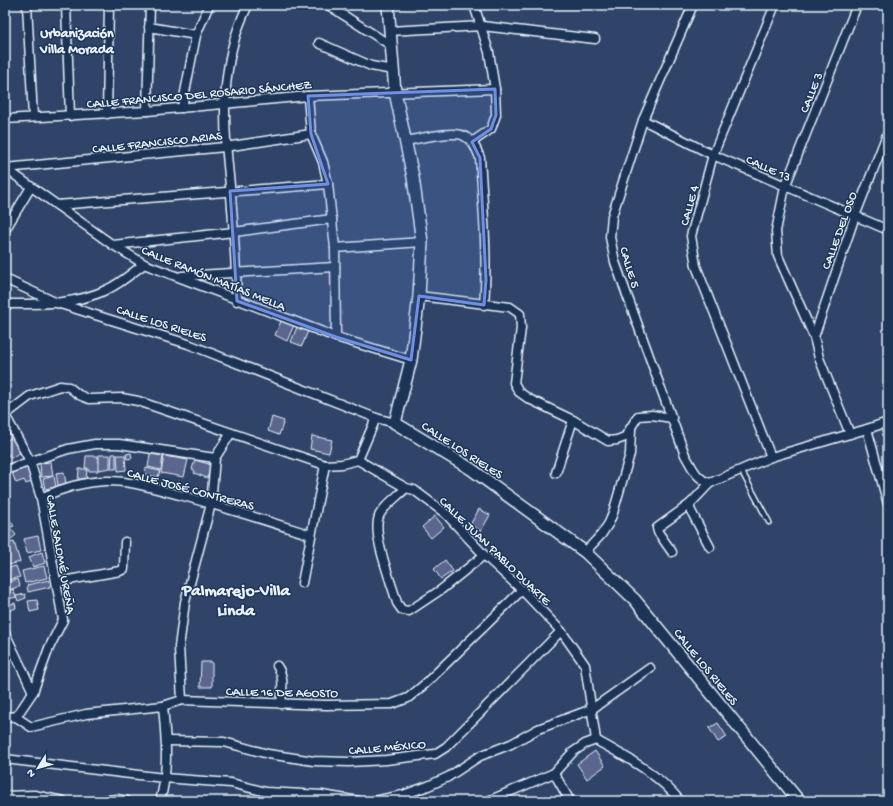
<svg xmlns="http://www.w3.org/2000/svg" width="893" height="806" font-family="'Gochi Hand',sans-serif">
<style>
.building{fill:#5a668e;stroke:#e8f1f8}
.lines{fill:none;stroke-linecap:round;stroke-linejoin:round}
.lane-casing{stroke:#e8f1f8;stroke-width:7}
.street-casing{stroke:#e8f1f8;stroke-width:11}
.secondary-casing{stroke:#e8f1f8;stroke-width:14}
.lane{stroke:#1d3557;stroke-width:4}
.street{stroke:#1d3557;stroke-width:8}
.secondary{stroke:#1d3557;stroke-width:11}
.marked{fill:#6e8fe5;fill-opacity:0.2;stroke:#6e8fe5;stroke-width:3;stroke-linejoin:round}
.labels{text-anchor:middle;stroke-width:3;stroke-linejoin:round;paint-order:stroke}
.street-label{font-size:13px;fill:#e8f1f8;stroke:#1d3557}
.neighbourhood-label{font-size:14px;font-weight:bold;fill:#e8f1f8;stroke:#1d3557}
.district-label{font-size:17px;font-weight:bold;fill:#e8f1f8;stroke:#1d3557}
</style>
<rect width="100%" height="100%" fill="#2f4468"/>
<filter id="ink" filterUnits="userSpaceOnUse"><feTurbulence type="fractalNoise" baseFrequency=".025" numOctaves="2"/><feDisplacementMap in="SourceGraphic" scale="8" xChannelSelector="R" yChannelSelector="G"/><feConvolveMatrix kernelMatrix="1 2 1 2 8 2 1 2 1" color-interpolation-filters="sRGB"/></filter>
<g filter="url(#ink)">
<g class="building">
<path d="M282 319 294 325 287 341 275 335Z"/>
<path d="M297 327 308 331 302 346 291 342Z"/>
<path d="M272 417 284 421 279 435 268 431Z"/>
<path d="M312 436 332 440 329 453 310 449Z"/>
<path d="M12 437 21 452 11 458 5 451V441Z"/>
<path d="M131 453 132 458 127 459 126 454Z"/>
<path d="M112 454H116V469H111Z"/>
<path d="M150 454 163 456 161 470 148 467Z"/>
<path d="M99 455H110V468L99 470Z"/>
<path d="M117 455H125L126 470 118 471Z"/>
<path d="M86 456H98V471H88V468H85Z"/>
<path d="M164 456 188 460 184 477 161 473Z"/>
<path d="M195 460 212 465 207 478 194 473 195 471 192 469Z"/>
<path d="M51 462 53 476 41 477 40 463Z"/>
<path d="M25 464 33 481 26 484 24 480 16 483 11 470Z"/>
<path d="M146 468 160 471 158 477 145 475Z"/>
<path d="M79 469H87L86 481H78Z"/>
<path d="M64 472 66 484 58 485 56 473Z"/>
<path d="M54 476 56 487 45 489 43 479Z"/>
<path d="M479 509 490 515 481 531 470 525Z"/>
<path d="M435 516 444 527 431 538 422 527Z"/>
<path d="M9 519 14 526 9 528 5 521Z"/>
<path d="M11 529 16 535 10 540 5 533Z"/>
<path d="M38 536 41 550 27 553 24 539Z"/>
<path d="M14 542 20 562 5 566V544Z"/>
<path d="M42 552 45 563 33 567 29 557Z"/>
<path d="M445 560 453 571 441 579 434 569Z"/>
<path d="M16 566 20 577 8 580 5 569Z"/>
<path d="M44 566 47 578 25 583 22 571Z"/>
<path d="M18 579 20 586 6 591 5 583Z"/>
<path d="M49 580 50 587 28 592 27 585Z"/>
<path d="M13 589 16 597 9 599 7 591Z"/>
<path d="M25 594 26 598 18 601 16 596Z"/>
<path d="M37 600 39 610 30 612 28 601Z"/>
<path d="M15 603 16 608 5 612V606Z"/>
<path d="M201 662H212V687H200Z"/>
<path d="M718 723 727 737 718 742 709 728Z"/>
<path d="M595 751 605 766 587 779 577 764Z"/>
</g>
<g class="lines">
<g class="lane-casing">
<path id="lane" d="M741 470 769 522"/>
</g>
<g class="street-casing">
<g id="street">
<path d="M27 5 33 117"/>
<path d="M66 5 70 116"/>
<path d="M328 5 390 45"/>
<path d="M693 5 643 120 612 216 610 237 615 262 685 455C692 467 696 479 710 483"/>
<path d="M149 27 196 35"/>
<path d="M389 31 482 26 595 39"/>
<path d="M319 43 371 66 393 70"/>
<path d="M308 96 311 134 323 162 328 184 335 248 336 337"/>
<path d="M182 108 196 35 209 5"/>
<path d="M147 111 150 5"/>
<path d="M107 114 109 5"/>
<path d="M5 119 147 111 308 96 495 89"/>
<path d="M643 120 713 155 888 230"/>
<path d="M405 141C418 139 453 130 464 136 473 140 477 150 480 158 483 207 488 256 484 305"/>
<path d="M472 142 491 129 496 115 495 89 489 52 474 5"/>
<path d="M5 168 110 243 144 264 336 337 411 360"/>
<path d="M5 168 225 147 311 134"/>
<path d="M57 205 328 184"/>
<path d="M5 230 31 187"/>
<path d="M113 245 234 232 332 219"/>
<path d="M335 248 422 242"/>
<path d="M182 276 335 267"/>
<path d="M5 279 57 303 188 344 376 418 395 423"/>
<path d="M419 296 510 307 520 314 521 328 514 383 519 392 529 399 573 420 608 441 617 440 625 437 638 416 652 415 672 418"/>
<path d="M237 301C236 265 234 230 231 195 224 129 217 67 248 5"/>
<path d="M5 304C40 304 76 305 108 289 121 283 132 273 144 264"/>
<path d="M814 337 855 216 888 132"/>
<path d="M5 415 30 396 60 386 69 387 79 395 89 399 122 398 138 401 325 465 342 464 358 460 406 488 414 490 446 514 484 555 522 590 561 631 585 665 596 740"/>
<path d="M5 415 30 461 41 498 63 620 49 648 33 692 16 717"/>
<path d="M867 429 888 504"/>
<path d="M850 434 819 358 814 337 778 256 776 231 785 187 857 5"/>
<path d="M771 457 696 266 691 236 713 155 775 5"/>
<path d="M358 460 376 418"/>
<path d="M5 470 68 449 95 444H119L215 458"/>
<path d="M556 473 573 420"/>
<path d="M406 488C398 496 386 504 380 514 370 532 392 583 397 603L402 610 409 611 442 589 484 555"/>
<path d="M41 498C62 488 81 482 105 481 130 480 156 489 180 495 224 507 267 521 311 535"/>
<path d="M710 547 690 509V504L710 483 771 457 867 429 888 422"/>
<path d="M585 552 601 535 609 523 613 513 630 454 631 429"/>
<path d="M672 552 658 532 657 528 690 504"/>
<path d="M57 582 120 571 124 569 125 542"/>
<path d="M302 583 325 465"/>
<path d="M5 633 33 692"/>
<path d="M277 666C285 677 282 690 281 704"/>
<path d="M182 700 179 647 185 602 211 504 215 458 231 433"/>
<path d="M5 716 16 717 31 727 86 714 163 706 182 700 326 705 392 704 408 698 425 684 522 590"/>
<path d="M596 740C627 758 658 773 680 801"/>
<path d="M167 741 224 742 268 754 314 761 349 762 386 760 435 754 446 747 561 631"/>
<path d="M5 759 164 778 231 783 266 792 322 795 359 801"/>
<path d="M554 773 570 801"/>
<path d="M5 796 34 795 63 801"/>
<path d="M97 801 117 799 127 801"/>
<path d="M160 801C169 770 166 738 163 706"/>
<path d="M374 801 403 795 428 786 448 777 480 756 511 744 538 729 592 709 650 668"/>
<path d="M488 801 554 773 573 752 585 744 596 740"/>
</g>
</g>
<g class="secondary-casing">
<path id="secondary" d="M388 5 395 92 413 177 422 242 419 296 411 360 395 423 471 469 585 552 635 600 799 801"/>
</g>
<use href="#lane" class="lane"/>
<use href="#street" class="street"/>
<use href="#secondary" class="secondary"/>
</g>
</g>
<path class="marked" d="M495 89 496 115 491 129 472 142 480 158 486 280 484 305 419 296 411 360 336 337 237 301 230 191 328 184 311 134 308 96Z"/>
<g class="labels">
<g class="street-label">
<text transform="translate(810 92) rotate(-68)" y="5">CALLE 3</text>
<text transform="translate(199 93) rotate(-5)" y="5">CALLE FRANCISCO DEL ROSARIO SÁNCHEZ</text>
<text transform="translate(157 141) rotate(-6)" y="5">CALLE FRANCISCO ARIAS</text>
<text transform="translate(769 167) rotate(24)" y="5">CALLE 13</text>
<text transform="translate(688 205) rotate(-75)" y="5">CALLE 4</text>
<text transform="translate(838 230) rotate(-70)" y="5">CALLE DEL OSO</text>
<text transform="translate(631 267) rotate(73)" y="5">CALLE 5</text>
<text transform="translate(214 277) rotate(22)" y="5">CALLE RAMÓN MATÍAS MELLA</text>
<text transform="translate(162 322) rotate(18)" y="5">CALLE LOS RIELES</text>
<text transform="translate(463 449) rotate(33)" y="5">CALLE LOS RIELES</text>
<text transform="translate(191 488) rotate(15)" y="5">CALLE JOSÉ CONTRERAS</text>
<text transform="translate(496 550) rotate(44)" y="5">CALLE JUAN PABLO DUARTE</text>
<text transform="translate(62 554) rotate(80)" y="5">CALLE SALOMÉ UREÑA</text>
<text transform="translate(707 666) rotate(51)" y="5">CALLE LOS RIELES</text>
<text transform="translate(282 691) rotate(1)" y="5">CALLE 16 DE AGOSTO</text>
<text transform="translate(387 746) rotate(-5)" y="5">CALLE MÉXICO</text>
</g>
<g class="neighbourhood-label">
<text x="77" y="37">Urbanización<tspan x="77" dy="16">Villa Morada</tspan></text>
</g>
<g class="district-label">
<text x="236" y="595">Palmarejo-Villa<tspan x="236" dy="20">Linda</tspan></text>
</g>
</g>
<rect width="893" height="806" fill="none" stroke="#1d3557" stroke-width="20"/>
<rect x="10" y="10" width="873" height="786" fill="none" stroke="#e8f1f8" stroke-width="1.5" filter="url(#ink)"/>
<g transform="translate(38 768) rotate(233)" stroke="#1d3557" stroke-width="3" paint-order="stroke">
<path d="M0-3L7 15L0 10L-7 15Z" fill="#e8f1f8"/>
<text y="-6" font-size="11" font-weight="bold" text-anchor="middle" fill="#e8f1f8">N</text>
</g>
</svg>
